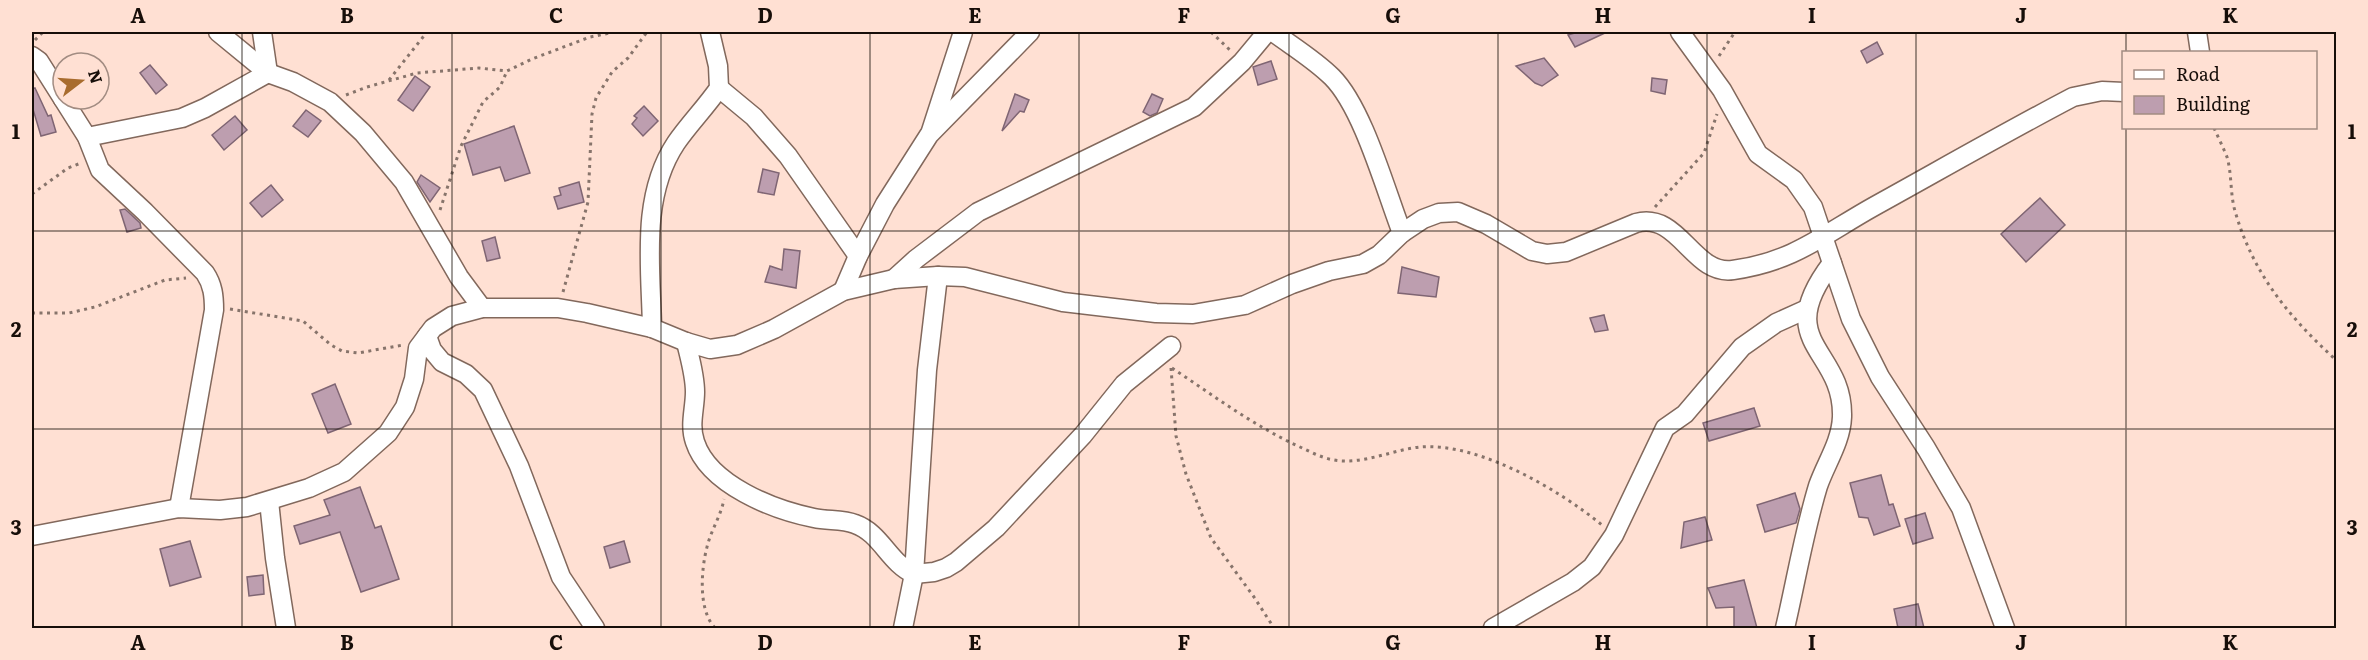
<svg xmlns="http://www.w3.org/2000/svg" width="2368" height="660" font-family="Literata,serif">
<style>
.building{fill:#bd9eaf;stroke:#7f6573;stroke-width:1.5}
.lines{fill:none;stroke-linecap:round;stroke-linejoin:round}
.minor-casing{stroke:#82685c;stroke-width:21}
.path{stroke:#87746b;stroke-width:3;stroke-dasharray:3 4.5;stroke-linecap:butt}
.minor{stroke:#fff;stroke-width:18}
.grid{fill:none;stroke:#170e09;stroke-width:1.5;stroke-opacity:0.55}
.neatline{fill:none;stroke:#170e09;stroke-width:2}
.grid-label{font-size:20px;text-anchor:middle;font-weight:bold;fill:#170e09}
</style>
<rect width="100%" height="100%" fill="#ffe0d3"/>
<g class="building">
<path d="M1578 32H1607L1575 47 1568 35Z"/>
<path d="M1877 42 1883 54 1867 63 1861 51Z"/>
<path d="M1544 58 1558 75 1542 86 1535 83 1516 66Z"/>
<path d="M1271 61 1277 79 1258 85 1253 67Z"/>
<path d="M150 65 167 85 156 94 140 73Z"/>
<path d="M415 76 430 87 413 111 398 100Z"/>
<path d="M1652 78 1667 80 1665 94 1651 91Z"/>
<path d="M35 88 48 116 51 115 56 132 41 136 32 106V89Z"/>
<path d="M1015 94 1029 100 1024 112 1020 111 1002 131Z"/>
<path d="M1152 94 1163 99 1157 113 1150 116 1143 112Z"/>
<path d="M644 106 658 121 643 136 632 124 637 118 634 116Z"/>
<path d="M306 110 321 121 308 137 293 126Z"/>
<path d="M235 116 247 130 224 150 212 135Z"/>
<path d="M514 126 530 173 505 181 500 167 473 175 464 144Z"/>
<path d="M763 169 779 173 774 195 758 192Z"/>
<path d="M421 175 440 188 430 202 417 182Z"/>
<path d="M579 182 584 202 558 209 554 197 561 195 559 188Z"/>
<path d="M271 185 283 200 262 217 250 203Z"/>
<path d="M2040 198 2065 225 2026 262 2001 234Z"/>
<path d="M125 209 140 223 141 228 127 232 120 210Z"/>
<path d="M495 237 500 258 487 261 482 241Z"/>
<path d="M784 249 800 251 796 288 765 282 770 266 782 270Z"/>
<path d="M1402 267 1439 277 1436 297 1398 293Z"/>
<path d="M1604 315 1608 330 1595 332 1590 318Z"/>
<path d="M335 384 351 424 328 433 312 394Z"/>
<path d="M1754 408 1760 426 1709 441 1703 423Z"/>
<path d="M1881 475 1889 505 1893 504 1900 526 1874 535 1868 518 1859 517 1850 483Z"/>
<path d="M360 487 375 528 381 526 399 579 361 592 340 532 300 544 294 526 330 515 324 500Z"/>
<path d="M1795 493 1800 509 1796 523 1765 532 1757 505Z"/>
<path d="M1925 513 1933 538 1913 544 1905 519Z"/>
<path d="M1705 517 1712 540 1681 548 1684 522Z"/>
<path d="M190 541 201 577 170 586 160 549Z"/>
<path d="M624 541 630 562 610 568 604 547Z"/>
<path d="M263 575 264 594 249 596 247 577Z"/>
<path d="M1744 580 1757 628H1734V607L1716 608 1708 588Z"/>
<path d="M1918 604 1924 628H1898L1894 609Z"/>
</g>
<g class="lines">
<g class="minor-casing">
<g id="minor">
<path d="M218 32 268 73 293 82 330 102 363 133 404 182 459 277 482 308"/>
<path d="M1273 32C1292 46 1315 60 1332 77 1363 108 1385 189 1402 233"/>
<path d="M1680 32 1722 90 1758 154 1794 180 1813 207 1851 319 1880 377 1926 448 1961 508 2005 628"/>
<path d="M2197 32 2200 52"/>
<path d="M32 56 39 61 63 99"/>
<path d="M719 88 754 117 788 156 858 256"/>
<path d="M63 99 87 137 100 170 145 212 205 273C213 285 214 296 214 310L179 508"/>
<path d="M931 131 963 32"/>
<path d="M87 137 182 118 205 108 268 73 262 32"/>
<path d="M894 279 916 259 978 212 1194 107 1242 62 1267 32"/>
<path d="M843 291 858 256 885 204 929 135 1030 32"/>
<path d="M652 328C651 267 640 197 676 143 689 124 706 107 719 88L718 66 710 32"/>
<path d="M427 336 432 350 442 362 466 374 483 390 519 466 561 577 595 628"/>
<path d="M686 342C690 359 695 375 695 392 695 409 689 425 695 442 709 485 774 510 814 518 828 521 843 519 855 524 881 533 889 563 914 574L934 572 946 568 956 562 996 528 1083 435 1124 384 1171 346"/>
<path d="M269 501 275 558 286 628"/>
<path d="M32 536 179 508 220 510 247 507 309 488 344 472 388 433 405 407 414 379 418 348 433 328 452 316 482 308H558L587 313 652 328 686 342 710 349 737 345 774 329 843 291 894 279 938 276 965 277 1063 302 1156 313 1193 314 1245 305 1292 284 1329 271 1363 264 1379 255 1402 233 1423 219 1439 213 1458 212 1486 224 1532 251 1547 254 1566 252 1636 223C1679 211 1693 276 1733 270 1793 262 1823 235 1873 207 1940 170 2006 132 2073 97L2102 91 2124 92"/>
<path d="M903 628 914 574 927 370 938 276"/>
<path d="M1493 628 1573 582 1592 567 1614 535 1665 428 1685 414 1742 347 1776 323 1807 309"/>
<path d="M1785 628C1796 581 1804 532 1818 486 1826 463 1841 442 1842 417 1844 348 1770 344 1832 263"/>
</g>
</g>
<g class="path">
<path d="M1211 32 1231 51"/>
<path d="M35 40 43 32"/>
<path d="M1719 56 1735 32"/>
<path d="M389 80 427 32"/>
<path d="M346 95 367 87 417 73 479 68 507 71 532 59 590 37 615 32"/>
<path d="M2214 128C2218 137 2223 147 2227 157 2232 174 2230 194 2235 211 2253 274 2289 317 2336 360"/>
<path d="M32 194 68 168 81 163"/>
<path d="M1655 207 1704 153 1717 114"/>
<path d="M440 210 461 146 483 102 500 87 507 71"/>
<path d="M563 292 588 202 592 114 596 98 612 72 628 58 647 32"/>
<path d="M230 309 303 321 331 345 342 351 358 353 403 345"/>
<path d="M32 313H69L95 307 165 280 186 278"/>
<path d="M1171 368 1176 436 1186 474 1211 538 1254 597 1274 628"/>
<path d="M1172 368C1214 396 1254 426 1300 447 1311 452 1322 458 1334 460 1362 465 1392 450 1420 447 1478 442 1558 489 1602 525"/>
<path d="M715 628C698 610 701 570 707 547 711 530 721 516 724 499"/>
</g>
<use href="#minor" class="minor"/>
</g>
<path class="grid" d="M242 32V628M452 32V628M661 32V628M870 32V628M1079 32V628M1289 32V628M1498 32V628M1707 32V628M1916 32V628M2126 32V52M2126 128V628M32 231H2336M32 429H2336"/>
<rect width="2368" height="660" fill="none" stroke="#ffe0d3" stroke-width="66"/>
<rect x="2122" y="51" width="195" height="78" fill="#ffe0d3" stroke="#a28c82" stroke-width="1.5"/>
<rect x="2134" y="70" width="30" height="9" fill="#ffffff" stroke="#a28c82" stroke-width="1.5"/>
<text x="2176" y="81" font-size="18" fill="#170e09">Road</text>
<rect x="2134" y="96" width="30" height="18" fill="#bd9eaf" stroke="#a28c82" stroke-width="1.5"/>
<text x="2176" y="111" font-size="18" fill="#170e09">Building</text>
<g transform="translate(81 81) rotate(73)"><circle r="28" fill="#ffe0d3" stroke="#a28c82" stroke-width="1.5"/>
<path d="M0-4.5L10 22L0 15L-10 22Z" fill="#a86c2e"/>
<text y="-9" font-size="16" font-weight="bold" text-anchor="middle" fill="#170e09">N</text>
</g>
<rect x="33" y="33" width="2302" height="594" class="neatline"/>
<g class="grid-label">
<text x="138" y="23">A</text>
<text x="347" y="23">B</text>
<text x="556" y="23">C</text>
<text x="765" y="23">D</text>
<text x="975" y="23">E</text>
<text x="1184" y="23">F</text>
<text x="1393" y="23">G</text>
<text x="1603" y="23">H</text>
<text x="1812" y="23">I</text>
<text x="2021" y="23">J</text>
<text x="2230" y="23">K</text>
<text x="16" y="139">1</text>
<text x="2352" y="139">1</text>
<text x="16" y="337">2</text>
<text x="2352" y="337">2</text>
<text x="16" y="535">3</text>
<text x="2352" y="535">3</text>
<text x="138" y="650">A</text>
<text x="347" y="650">B</text>
<text x="556" y="650">C</text>
<text x="765" y="650">D</text>
<text x="975" y="650">E</text>
<text x="1184" y="650">F</text>
<text x="1393" y="650">G</text>
<text x="1603" y="650">H</text>
<text x="1812" y="650">I</text>
<text x="2021" y="650">J</text>
<text x="2230" y="650">K</text>
</g>
</svg>
